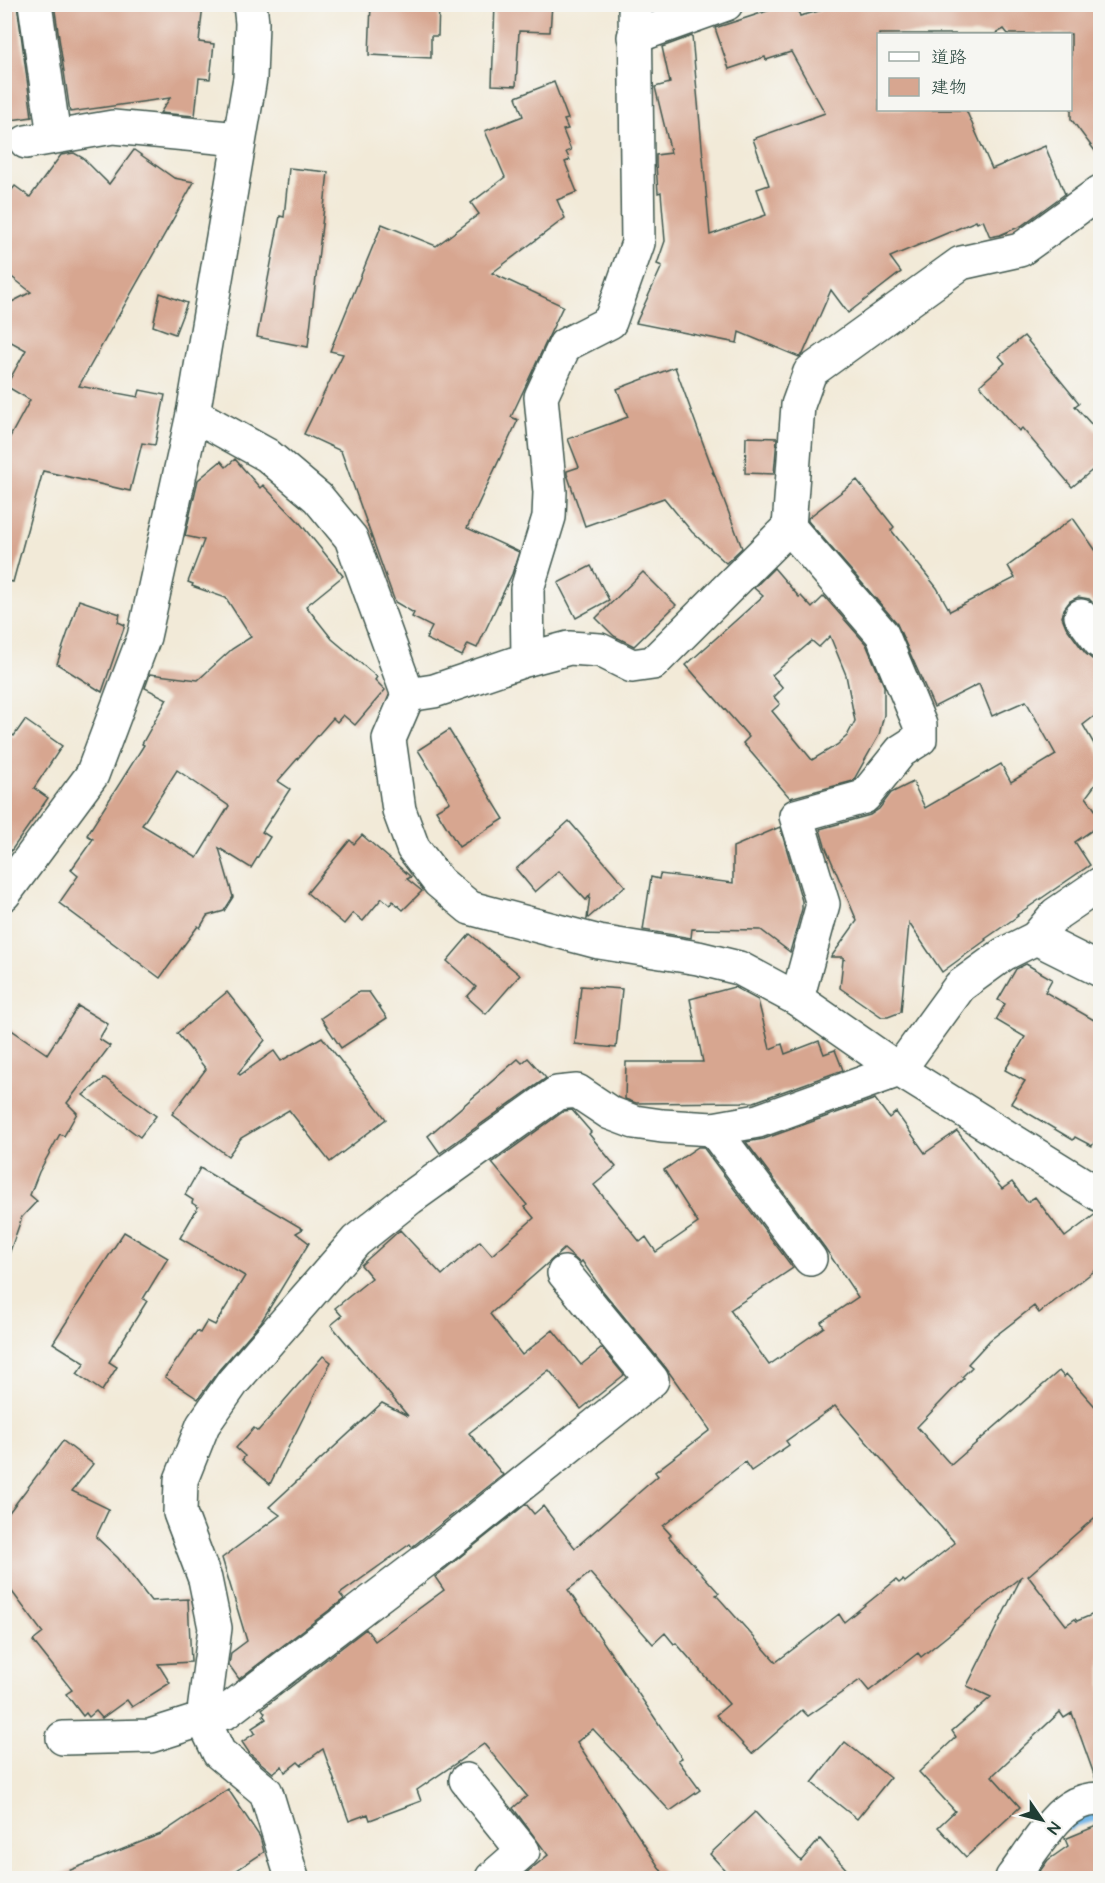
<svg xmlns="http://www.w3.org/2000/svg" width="1105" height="1883" font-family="'Architects Daughter','Klee One',sans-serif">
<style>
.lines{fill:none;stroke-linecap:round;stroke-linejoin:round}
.stream{stroke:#73b7e9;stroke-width:10}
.building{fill:#d7a690;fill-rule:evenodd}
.minor-casing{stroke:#3f574d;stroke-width:36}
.minor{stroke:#fff;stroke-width:33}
</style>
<rect width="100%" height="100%" fill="#f6f6f2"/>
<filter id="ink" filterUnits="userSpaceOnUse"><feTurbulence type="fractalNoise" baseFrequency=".0167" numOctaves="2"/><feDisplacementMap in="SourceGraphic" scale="12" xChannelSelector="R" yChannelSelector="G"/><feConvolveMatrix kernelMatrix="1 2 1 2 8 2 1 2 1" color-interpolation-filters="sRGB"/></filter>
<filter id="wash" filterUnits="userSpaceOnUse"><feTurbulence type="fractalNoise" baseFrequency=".008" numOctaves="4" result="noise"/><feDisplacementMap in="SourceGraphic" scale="24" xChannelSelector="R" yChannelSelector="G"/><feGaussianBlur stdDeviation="1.35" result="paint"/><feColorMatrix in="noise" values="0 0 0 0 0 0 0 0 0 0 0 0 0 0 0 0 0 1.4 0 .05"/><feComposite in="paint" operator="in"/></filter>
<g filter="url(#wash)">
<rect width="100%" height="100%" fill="#f2ead8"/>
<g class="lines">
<path class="stream" d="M1069 1826 1074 1822 1100 1816"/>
</g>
<g id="blocks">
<g class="building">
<path d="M4 4H17L32 117 4 121Z"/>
<path d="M54 4H203L199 42 214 44 210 79 199 78 195 116 160 113 170 98 70 112Z"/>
<path d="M371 4H439L438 36H431V58L369 55Z"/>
<path d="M495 4H552L550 32 519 31 516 86 492 85Z"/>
<path d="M789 4H796L800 16 845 4H1101V159L1071 119V34H1008L1004 29 995 34H879V110H966L992 169 1045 146 1065 194 1021 226 1000 235 990 237 983 220 977 223 976 221 890 257 901 272 848 313 831 290 803 354 799 357 739 332 737 343 636 323 662 266 657 264 665 241 661 192 658 193 656 164V155L671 153 655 87 670 83 662 47 692 36 710 235 766 215 757 189 769 185 753 139 825 113 791 52 766 60 765 57 729 69 715 28Z"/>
<path d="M554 82 568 119 564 120 568 129 563 130 571 150 566 152 570 160 565 162 577 192 557 200 565 218 492 273 563 306 511 417 518 420 467 528 519 552 512 574 477 648 468 644 462 656 426 639 432 627 412 617 414 613 395 602 341 451 304 434 343 354 330 351 382 224 436 246 479 214 471 203 505 177 485 131 523 116 516 97Z"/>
<path d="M134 150 174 178 194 182 79 386 138 397 140 390 165 395 155 445 142 443 130 491 43 471 13 582 4 580V448L30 400 6 386 26 350 4 338V306L31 292 4 271V200L15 186 30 197 61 155 74 153 83 158 109 184Z"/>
<path d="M289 168 328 172 308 347 257 337 280 216 284 217Z"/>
<path d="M160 293 187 303 175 334 153 326Z"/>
<path d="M1024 336 1079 403 1075 406 1101 435V463L1072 487 1022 428 1019 431 980 385 1005 363 999 356Z"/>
<path d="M675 367 714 473 712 472 715 476 742 548 726 563 692 532 664 498 585 526 567 474V471L579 467 568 439 628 417 617 389Z"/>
<path d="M746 437 777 438 774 474 745 473Z"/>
<path d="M235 459 260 488 263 485 300 523 343 576 306 606 332 639 377 677 375 680 385 690 355 725 343 715 337 722 333 718 278 781 290 789 262 832 270 837 251 868 219 848 233 897 224 911 207 916 200 928 198 926 160 978 59 903 78 876 71 870 93 839 87 835 144 745 142 744 167 699 145 688 150 674 198 680 232 649 251 637 226 598 192 586 193 584 188 582 204 540 185 536 198 480 221 461 226 467ZM177 770 229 806 197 858 142 825Z"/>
<path d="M857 480 894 527 891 530 937 588 950 611 1015 578 1008 566 1073 518 1101 558V611L1089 599 1078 597 1070 601 1064 609 1062 617 1066 627 1085 653 1092 659 1101 660V711L1083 725 1101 756V777L1086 797 1101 818V824L1075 842 1090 865 1017 915 1018 916 985 939 986 940 942 972 909 923 901 1012 888 1017H882L840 988 843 960 845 959H843V957H831L857 921 825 846 820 829 870 815 879 809 891 793 913 782 925 808 1001 764 1011 782 1056 755 1026 701 992 716 979 684 934 707 896 622 808 521V518Z"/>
<path d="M591 566 609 600 576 618 558 583Z"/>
<path d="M774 568 799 597 801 596 812 608 824 596 866 644 884 686V715L879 735 853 781 790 798 743 743 749 737 686 665 763 596 754 588ZM830 636 846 675 855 721 847 736 837 745 812 760 772 711 780 704 774 697 783 688 772 675 812 641 819 647Z"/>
<path d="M643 572 676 605 634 646 614 636 596 618Z"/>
<path d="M79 600 120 614 118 622 125 625 102 692 57 664Z"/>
<path d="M25 720 62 746 34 788 48 798 4 861V729L14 736Z"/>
<path d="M449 730 504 819 459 847 436 810 450 802 418 750Z"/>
<path d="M569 821 625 886 587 919 590 895 586 900 559 871 535 892 516 869Z"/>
<path d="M780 827 802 901V909L790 952 761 930 692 929 691 938 643 930 651 877 659 879 660 874 733 883V847Z"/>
<path d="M362 835 411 877 407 879 422 891 403 910 393 901 390 905 382 898 363 921 353 913 344 924 307 893 350 840 354 844Z"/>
<path d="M470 934 520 975 486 1014 467 997 476 987 447 961Z"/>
<path d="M1026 964 1052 979 1045 992 1101 1024V1130L1092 1146 1075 1137 1073 1140 1011 1103 1025 1081 1005 1070 1025 1037 996 1020 1005 1004 998 1000 1016 969Z"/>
<path d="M581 986 622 989 616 1048 575 1044Z"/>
<path d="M734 987 758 1000 770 1049 782 1044 785 1054 819 1041 824 1054 835 1050 843 1070 754 1102 636 1103 625 1099 626 1062H703L690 999Z"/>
<path d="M227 992 265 1040 238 1073 240 1075 274 1051 281 1061 322 1037 386 1119 330 1162 289 1110 241 1138 228 1156 172 1114 206 1069 177 1033Z"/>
<path d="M359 992H369L387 1018 341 1048 321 1018Z"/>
<path d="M78 1006 108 1024 99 1039 110 1046 67 1103 77 1113 64 1136 60 1134 39 1172 30 1195 37 1201 22 1217 8 1257 4 1256V1025L47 1054Z"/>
<path d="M528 1058 546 1078 440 1153 428 1136 518 1059 522 1063Z"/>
<path d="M105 1078 156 1116 140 1137 83 1095Z"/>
<path d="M875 1099 889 1118 896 1112 925 1153 957 1131 1002 1189 1012 1182 1027 1202 1035 1197 1065 1237 1097 1213 1101 1214V1266L1039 1313 1034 1306 990 1340 968 1364 972 1367 962 1377 964 1378 917 1427 951 1465 1059 1371 1064 1377 1066 1374 1101 1413V1512L1028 1576 1066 1625 1075 1619 1077 1621 1101 1611V1780H1096L1072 1713 1064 1718 1060 1712 992 1776 1020 1807 966 1857 938 1827 955 1811 919 1772 956 1737 952 1731 991 1697 967 1686 1022 1576 921 1657 918 1653 869 1691 860 1680 808 1716 802 1710 752 1754 716 1715 729 1704 676 1643 674 1644 665 1633 653 1644 590 1573 568 1590 682 1758 678 1760 700 1790 670 1811 593 1729 577 1742 666 1878H520L548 1855 513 1808 527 1796 484 1744 417 1790 421 1801 370 1820 368 1814 349 1821 323 1749 301 1765 298 1762 285 1772 282 1766 273 1773 250 1754 242 1742 255 1733 252 1728 266 1719 263 1715 265 1713 262 1709 366 1629 375 1641 444 1590 435 1577 526 1504 534 1514 543 1506 575 1548 658 1476 655 1472 710 1430 666 1368 602 1290 582 1261 580 1263 564 1249 490 1314 522 1355 553 1330 581 1365 602 1348 624 1375 581 1409 549 1370 469 1433 503 1475 412 1547 410 1544 340 1594 344 1599 239 1679 229 1665 231 1653 247 1641 222 1558 280 1515 269 1507 382 1403 408 1416 331 1325 342 1316 335 1308 372 1278 361 1265 400 1230 442 1275 480 1241 492 1255 534 1218 525 1207 527 1205 492 1163 564 1111 572 1110 591 1132 589 1134 616 1167 594 1185 640 1242 646 1237 656 1252 698 1223 664 1170 698 1147H703L793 1268 730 1310 769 1365 824 1327 821 1322 858 1297 825 1248 746 1142 764 1139ZM835 1406 955 1543 905 1582 903 1580 899 1583 896 1580 844 1622 839 1614 776 1662 716 1595 719 1593 669 1537 671 1535 663 1526 745 1462 751 1471 789 1445 786 1441Z"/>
<path d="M200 1168 303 1229 296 1233 309 1243 261 1322 219 1370 198 1399 165 1377 197 1331 200 1333 207 1321 215 1325 245 1276 180 1238 198 1207 192 1203 193 1200 185 1195Z"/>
<path d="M124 1232 168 1258 143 1299 147 1301 109 1362 117 1367 102 1391 77 1374 85 1363 53 1343Z"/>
<path d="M323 1356 331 1362 270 1484 242 1460 245 1456 236 1448 254 1428 258 1431Z"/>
<path d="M63 1441 93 1464 72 1491 109 1509 96 1537 118 1558 151 1601 188 1599 191 1662 158 1664 170 1683 132 1707 127 1700 102 1718 96 1711 89 1717 86 1713 83 1716 66 1694 72 1690 33 1641 43 1633 4 1581V1519Z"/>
<path d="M845 1742 890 1778 857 1819 812 1783Z"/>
<path d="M228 1789 260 1837 264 1852 225 1878H53V1877L161 1834Z"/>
<path d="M755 1812 801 1861 820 1839 854 1878H732L710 1854Z"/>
<path d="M1101 1824V1878H1035L1048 1860 1068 1846 1065 1839Z"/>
</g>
</g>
</g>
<g filter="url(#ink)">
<use href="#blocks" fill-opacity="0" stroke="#3f574d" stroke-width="1.5"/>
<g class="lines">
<g class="minor-casing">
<g id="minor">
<path d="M35 4 54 136"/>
<path d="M634 37 726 4"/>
<path d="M26 142 113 127 239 139"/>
<path d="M193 414 267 455 318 498 351 538 408 695 389 739 399 810 413 848 439 882 470 908 599 942 698 958 739 968 797 999 899 1070 1100 1195"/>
<path d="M1081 616 1100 642"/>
<path d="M528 659 569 648 600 650 632 666 653 663 789 527"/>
<path d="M408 695 434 691 528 659 527 589 549 517 550 492 541 397 565 345 610 322 638 243 635 4"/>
<path d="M4 894 92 775 144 637 193 414 250 78 252 23 250 4"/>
<path d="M1036 938 1056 914 1100 884"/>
<path d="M797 999 823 904 796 816 864 797 901 751 920 739V725L882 634 789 527 798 405 810 372 961 263 1020 250 1100 192"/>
<path d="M713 1129 810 1259"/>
<path d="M63 1738 150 1736 226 1712 443 1547 652 1380 564 1273"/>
<path d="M466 1780 523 1851 492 1878"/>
<path d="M292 1878 266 1792 219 1753 203 1719 215 1628 205 1579 180 1513 181 1480 203 1425 233 1382 356 1241 410 1198 557 1093 577 1091 610 1113 634 1122 662 1126 713 1129 758 1121 899 1070 960 986 1004 954 1036 938 1100 970"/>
<path d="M1012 1878C1026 1860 1051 1819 1069 1808 1079 1801 1089 1799 1100 1799"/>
</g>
</g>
<use href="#minor" class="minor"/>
</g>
</g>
<rect width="1105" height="1883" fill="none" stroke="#f6f6f2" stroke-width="24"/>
<rect x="877" y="33" width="195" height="78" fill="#f6f6f2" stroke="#a0aca6" stroke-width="1.5"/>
<rect x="889" y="52" width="30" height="9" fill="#ffffff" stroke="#a0aca6" stroke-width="1.5"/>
<text x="931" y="63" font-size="18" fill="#1f3d34">道路</text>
<rect x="889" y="78" width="30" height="18" fill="#d7a690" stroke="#a0aca6" stroke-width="1.5"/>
<text x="931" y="93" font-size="18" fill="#1f3d34">建物</text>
<g transform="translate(1042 1820) rotate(125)" stroke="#f6f6f2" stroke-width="4.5" paint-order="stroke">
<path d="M0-4.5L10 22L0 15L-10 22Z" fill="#1f3d34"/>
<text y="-9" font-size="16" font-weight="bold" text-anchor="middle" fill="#1f3d34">N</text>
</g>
</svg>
